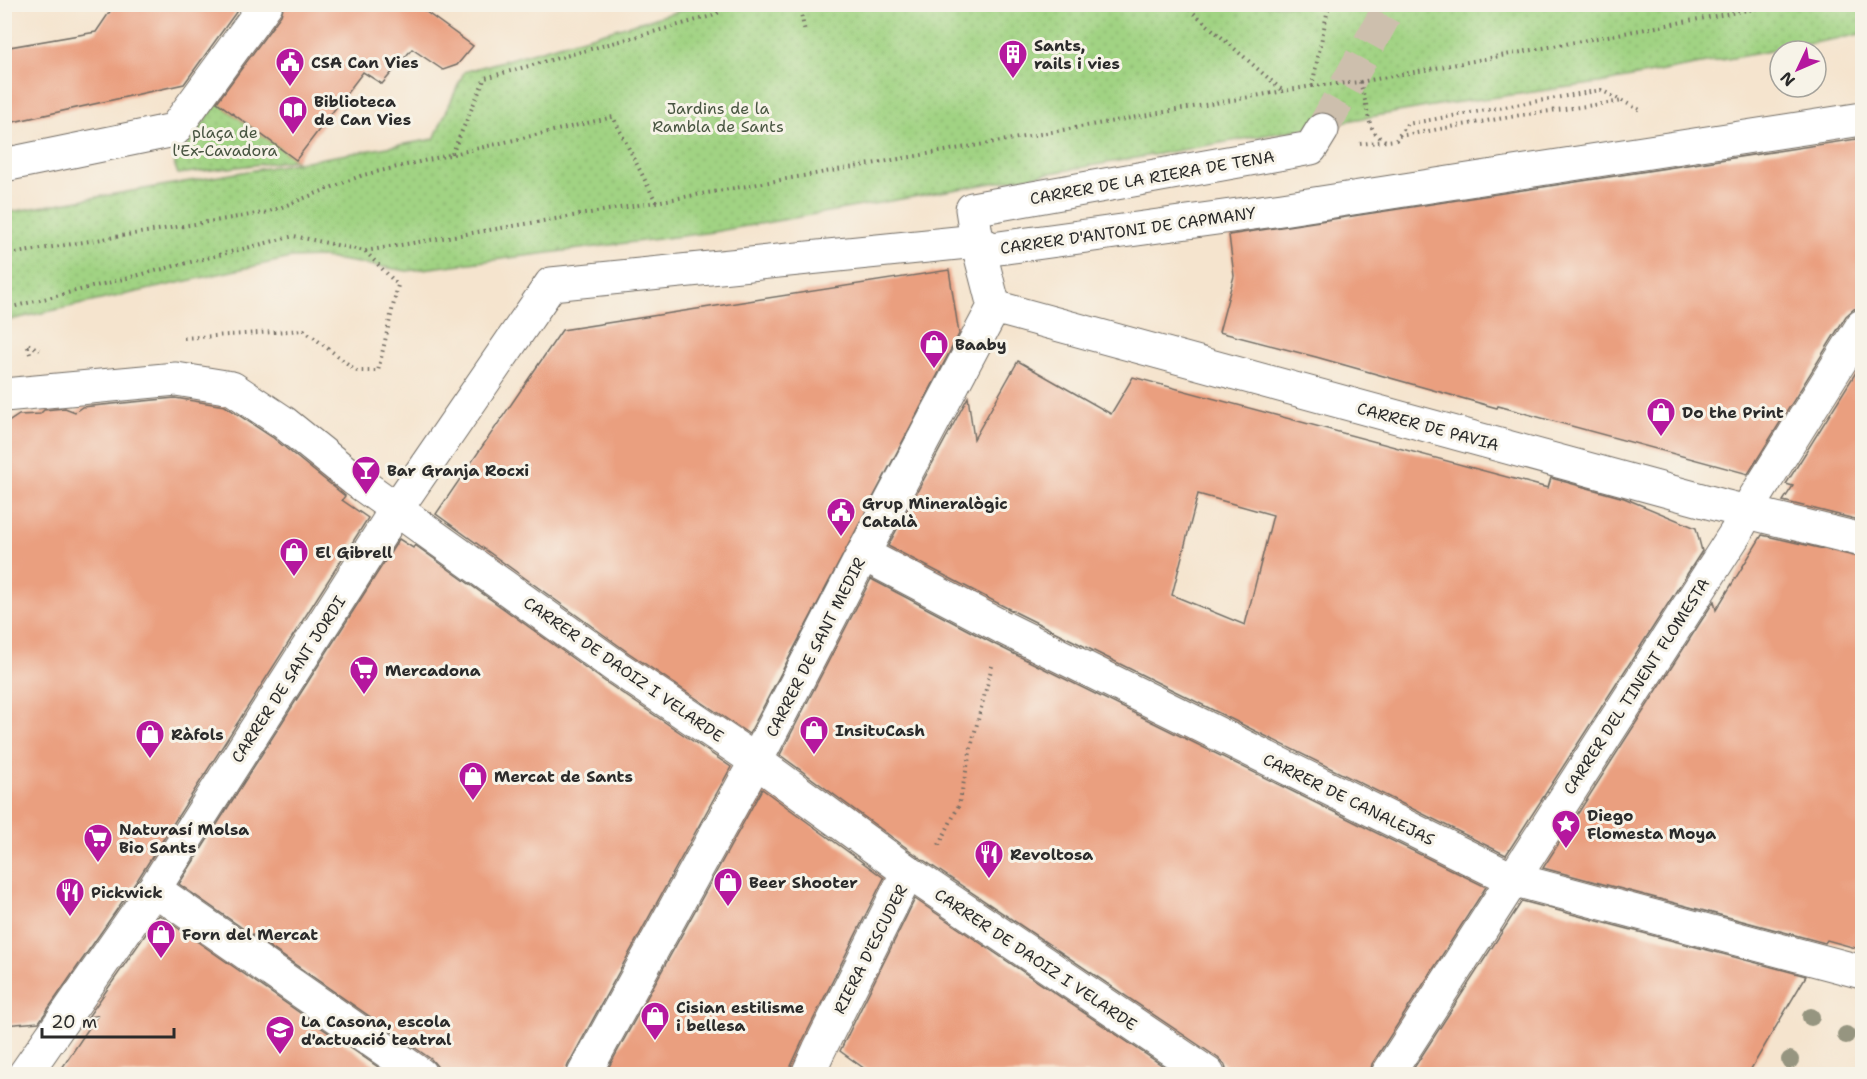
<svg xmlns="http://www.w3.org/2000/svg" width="1867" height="1079" font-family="'Shantell Sans',sans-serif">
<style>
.green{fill:url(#green-dots);stroke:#667f57;stroke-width:1.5}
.building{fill:#ea9f7f;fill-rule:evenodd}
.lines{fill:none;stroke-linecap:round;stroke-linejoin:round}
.minor-tunnel{stroke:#cdbfad;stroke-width:33;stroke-dasharray:33 16;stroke-linecap:butt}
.minor-casing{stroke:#726c64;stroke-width:35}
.path{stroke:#726c64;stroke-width:4;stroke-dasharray:1.5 4.5;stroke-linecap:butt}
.minor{stroke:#fff;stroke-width:33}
.path-bridge{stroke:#726c64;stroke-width:4;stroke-dasharray:1.5 4.5;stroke-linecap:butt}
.tree{fill:#969580}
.labels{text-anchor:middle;stroke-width:6;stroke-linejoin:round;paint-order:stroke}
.poi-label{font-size:16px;font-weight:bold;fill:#2b2b2b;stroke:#f7f3e8;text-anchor:start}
.park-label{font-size:16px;fill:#485541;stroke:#f7f3e8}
.street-label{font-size:16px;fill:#2b2b2b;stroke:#f7f3e8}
</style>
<defs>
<pattern id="green-dots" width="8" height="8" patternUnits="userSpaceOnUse" patternTransform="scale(1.5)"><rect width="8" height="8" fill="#a1d383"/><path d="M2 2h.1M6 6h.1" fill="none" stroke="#8bb571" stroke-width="1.8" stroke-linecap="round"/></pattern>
</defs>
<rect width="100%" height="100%" fill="#f7f3e8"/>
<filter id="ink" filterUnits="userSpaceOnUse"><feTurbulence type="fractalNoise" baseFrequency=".0167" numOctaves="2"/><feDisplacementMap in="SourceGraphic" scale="12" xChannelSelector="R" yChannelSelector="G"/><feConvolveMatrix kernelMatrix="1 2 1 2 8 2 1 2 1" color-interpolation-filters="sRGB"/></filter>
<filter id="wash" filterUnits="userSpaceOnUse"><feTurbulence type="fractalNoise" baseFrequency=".008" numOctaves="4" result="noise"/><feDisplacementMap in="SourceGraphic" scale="24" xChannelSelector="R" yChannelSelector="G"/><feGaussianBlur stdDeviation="1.35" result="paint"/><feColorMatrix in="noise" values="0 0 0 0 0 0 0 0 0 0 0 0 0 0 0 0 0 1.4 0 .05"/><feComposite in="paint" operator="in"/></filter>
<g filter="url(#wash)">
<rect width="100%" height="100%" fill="#f5e4ce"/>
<g class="green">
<path d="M697 5H1862V34L1599 83 1438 105 713 232 407 271 321 257 291 258 5 321V213L434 139 464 72 693 7Z"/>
<path d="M218 103 296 160 178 174 174 163Z"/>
</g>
<g id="blocks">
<g class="building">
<path d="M115 4H242L184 84 4 124V48L96 32Z"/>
<path d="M284 4H415L473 46 457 65 443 70 412 49 382 84 363 72 296 160 217 102 281 15Z"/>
<path d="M1863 138V307L1854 309 1846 316 1748 474 1498 406 1497 408 1316 357 1219 332 1234 276 1229 235Z"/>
<path d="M949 270 959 334 749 734 629 653 436 514 562 330Z"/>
<path d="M1018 361 1111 414 1133 377 1548 488 1551 478 1624 498 1696 528 1702 551 1506 855 1013 611 888 546 968 397 974 439ZM1198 494 1273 515 1245 625 1172 595Z"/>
<path d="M1863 361V521L1783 501 1793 486 1786 484Z"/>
<path d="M175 398 225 406 272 437 345 496 342 500 368 518 138 879 39 1022 4 1025V425L19 415 40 414 44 410 65 408 75 412 82 407Z"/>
<path d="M1762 535 1863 558V950L1827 940 1825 943 1543 868 1714 601 1716 610Z"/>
<path d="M399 539 413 548 415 545 607 683 731 767 568 1065 565 1074H439L437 1066 431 1059 179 884Z"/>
<path d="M871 579 996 645 1486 887 1372 1064 1370 1074H1227L1225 1065 1218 1058 919 857 780 755Z"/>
<path d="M762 789 884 878 802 1042 791 1066 789 1074H605Z"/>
<path d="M915 899 1175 1074H872L840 1051Z"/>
<path d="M1522 901 1806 976 1748 1074H1410Z"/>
<path d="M159 915 388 1074H58L97 1016 88 1017Z"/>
</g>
</g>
</g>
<g filter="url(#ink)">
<use href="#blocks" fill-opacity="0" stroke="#726c64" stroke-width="1.5"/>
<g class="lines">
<path class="minor-tunnel" d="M1322 130 1391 4"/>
<g class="minor-casing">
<g id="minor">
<path d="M4 165 174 130 266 4"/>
<path d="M994 307 1723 506 1862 540"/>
<path d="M4 395 176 379 232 388 283 422 354 479 618 668 756 761 908 872 1208 1074"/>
<path d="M863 554 1004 628 1512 879 1862 972"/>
<path d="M154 889 420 1074"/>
<path d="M25 1074 154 889 397 508 551 284 977 241 992 249 1282 209 1862 119"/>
<path d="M584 1074 756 761 863 554 994 307 977 241 972 209 1311 148 1322 130"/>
<path d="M808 1074 819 1050 908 872"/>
<path d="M1388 1074 1735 534 1754 499 1862 326"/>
</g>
</g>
<g class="path">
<path d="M799 4 805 32"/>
<path d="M1187 4 1188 8 1283 91"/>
<path d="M1360 82 1780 4"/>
<path d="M1312 86 1360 82 1366 104"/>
<path d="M1399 136 1521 115 1623 101"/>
<path d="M1360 144 1396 140 1407 124 1601 90 1642 111"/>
<path d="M452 154 485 78 715 15 729 4"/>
<path d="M4 255 269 212 363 175 613 117 656 202"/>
<path d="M4 309 294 236 365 251 656 202 1312 86 1329 4"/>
<path d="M184 338 304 330 357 371H378L398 285 365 251"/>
<path d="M30 354 27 344 40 350"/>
<path d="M939 845 959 805 972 743 992 666"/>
</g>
<use href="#minor" class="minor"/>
<path class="path-bridge" d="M1366 104C1369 120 1370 134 1386 141"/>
</g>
<g class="tree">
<circle cx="1811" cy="1017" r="9"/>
<circle cx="1846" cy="1035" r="9"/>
<circle cx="1790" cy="1060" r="9"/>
</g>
</g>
<defs>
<g id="building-pin" transform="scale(1.5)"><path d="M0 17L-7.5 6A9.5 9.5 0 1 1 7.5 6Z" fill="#b5179e" stroke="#f7f3e8"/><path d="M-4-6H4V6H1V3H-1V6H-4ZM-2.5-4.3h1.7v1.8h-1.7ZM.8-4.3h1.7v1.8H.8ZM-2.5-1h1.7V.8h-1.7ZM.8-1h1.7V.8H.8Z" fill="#fff"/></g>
<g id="civic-pin" transform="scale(1.5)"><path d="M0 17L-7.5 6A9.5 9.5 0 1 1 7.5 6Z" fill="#b5179e" stroke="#f7f3e8"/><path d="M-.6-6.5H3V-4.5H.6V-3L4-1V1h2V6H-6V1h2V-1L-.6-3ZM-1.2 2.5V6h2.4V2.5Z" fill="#fff"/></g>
<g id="library-pin" transform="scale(1.5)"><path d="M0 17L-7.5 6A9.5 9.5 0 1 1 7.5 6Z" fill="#b5179e" stroke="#f7f3e8"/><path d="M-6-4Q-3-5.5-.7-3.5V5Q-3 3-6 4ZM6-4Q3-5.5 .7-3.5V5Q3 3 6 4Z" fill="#fff"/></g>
<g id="shop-pin" transform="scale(1.5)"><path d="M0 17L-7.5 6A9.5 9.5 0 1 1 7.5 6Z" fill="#b5179e" stroke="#f7f3e8"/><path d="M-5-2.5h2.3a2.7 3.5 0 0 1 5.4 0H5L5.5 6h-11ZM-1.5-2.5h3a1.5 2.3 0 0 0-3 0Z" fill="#fff"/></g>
<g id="bar-pin" transform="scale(1.5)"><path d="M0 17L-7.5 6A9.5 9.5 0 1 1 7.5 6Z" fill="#b5179e" stroke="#f7f3e8"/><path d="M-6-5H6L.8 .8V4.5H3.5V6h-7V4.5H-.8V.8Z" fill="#fff"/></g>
<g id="supermarket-pin" transform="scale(1.5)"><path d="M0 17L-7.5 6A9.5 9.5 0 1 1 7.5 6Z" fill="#b5179e" stroke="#f7f3e8"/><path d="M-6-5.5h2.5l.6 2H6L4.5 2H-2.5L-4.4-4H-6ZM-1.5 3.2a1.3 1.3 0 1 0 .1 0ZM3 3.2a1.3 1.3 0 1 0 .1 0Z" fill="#fff"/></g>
<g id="sight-pin" transform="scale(1.5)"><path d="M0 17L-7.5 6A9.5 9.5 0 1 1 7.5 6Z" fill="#b5179e" stroke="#f7f3e8"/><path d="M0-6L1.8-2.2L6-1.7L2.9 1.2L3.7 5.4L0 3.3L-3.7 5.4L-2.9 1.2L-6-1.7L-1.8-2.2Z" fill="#fff"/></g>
<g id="restaurant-pin" transform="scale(1.5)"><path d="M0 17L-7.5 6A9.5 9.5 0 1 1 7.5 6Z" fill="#b5179e" stroke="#f7f3e8"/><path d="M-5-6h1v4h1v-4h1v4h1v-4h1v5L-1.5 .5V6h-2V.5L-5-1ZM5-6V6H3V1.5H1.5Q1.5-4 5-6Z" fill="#fff"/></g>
<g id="university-pin" transform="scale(1.5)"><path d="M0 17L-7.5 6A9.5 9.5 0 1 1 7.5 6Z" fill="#b5179e" stroke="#f7f3e8"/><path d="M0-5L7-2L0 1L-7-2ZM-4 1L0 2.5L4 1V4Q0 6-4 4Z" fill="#fff"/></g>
</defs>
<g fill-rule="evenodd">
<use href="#building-pin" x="1013" y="54"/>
<use href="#civic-pin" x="290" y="62"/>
<use href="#library-pin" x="293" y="110"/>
<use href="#shop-pin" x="934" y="344"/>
<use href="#shop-pin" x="1661" y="412"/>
<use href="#bar-pin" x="366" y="470"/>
<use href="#civic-pin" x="841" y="512"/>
<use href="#shop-pin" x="294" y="552"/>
<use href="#supermarket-pin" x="364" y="670"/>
<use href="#shop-pin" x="814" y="730"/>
<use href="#shop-pin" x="150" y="734"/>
<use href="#shop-pin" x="473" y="776"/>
<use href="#sight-pin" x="1566" y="824"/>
<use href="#supermarket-pin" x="98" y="838"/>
<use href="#restaurant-pin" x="989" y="854"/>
<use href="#shop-pin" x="728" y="882"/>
<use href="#restaurant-pin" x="70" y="892"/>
<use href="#shop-pin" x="161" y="934"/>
<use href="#shop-pin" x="655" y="1016"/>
<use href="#university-pin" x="280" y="1030"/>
</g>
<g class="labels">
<g class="poi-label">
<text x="1034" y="51">Sants,<tspan x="1034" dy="18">rails i vies</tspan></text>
<text x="311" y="68">CSA Can Vies</text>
<text x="314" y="107">Biblioteca<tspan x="314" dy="18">de Can Vies</tspan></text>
<text x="955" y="350">Baaby</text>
<text x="1682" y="418">Do the Print</text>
<text x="387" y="476">Bar Granja Rocxi</text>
<text x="862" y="509">Grup Mineralògic<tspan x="862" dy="18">Català</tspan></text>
<text x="315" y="558">El Gibrell</text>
<text x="385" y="676">Mercadona</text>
<text x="835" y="736">InsituCash</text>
<text x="171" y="740">Ràfols</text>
<text x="494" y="782">Mercat de Sants</text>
<text x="1587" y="821">Diego<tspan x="1587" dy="18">Flomesta Moya</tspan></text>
<text x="119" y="835">Naturasí Molsa<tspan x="119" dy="18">Bio Sants</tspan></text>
<text x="1010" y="860">Revoltosa</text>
<text x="749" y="888">Beer Shooter</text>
<text x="91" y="898">Pickwick</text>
<text x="182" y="940">Forn del Mercat</text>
<text x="676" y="1013">Cisian estilisme<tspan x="676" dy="18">i bellesa</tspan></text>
<text x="301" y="1027">La Casona, escola<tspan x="301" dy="18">d'actuació teatral</tspan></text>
</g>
<g class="park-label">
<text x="718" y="114">Jardins de la<tspan x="718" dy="18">Rambla de Sants</tspan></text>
<text x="225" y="138">plaça de<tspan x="225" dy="18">l'Ex-Cavadora</tspan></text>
</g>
<g class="street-label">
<text transform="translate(1152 177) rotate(-10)" y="6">CARRER DE LA RIERA DE TENA</text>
<text transform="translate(1128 230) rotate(-8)" y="6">CARRER D'ANTONI DE CAPMANY</text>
<text transform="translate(1428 426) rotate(15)" y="6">CARRER DE PAVIA</text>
<text transform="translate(815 647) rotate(-63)" y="6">CARRER DE SANT MEDIR</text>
<text transform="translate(624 669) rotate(35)" y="6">CARRER DE DAOIZ I VELARDE</text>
<text transform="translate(288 679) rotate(-57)" y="6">CARRER DE SANT JORDI</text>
<text transform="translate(1636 686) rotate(-57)" y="6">CARRER DEL TINENT FLOMESTA</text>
<text transform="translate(1349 799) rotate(26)" y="6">CARRER DE CANALEJAS</text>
<text transform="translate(870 949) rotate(-63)" y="6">RIERA D'ESCUDER</text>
<text transform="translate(1036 959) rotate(34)" y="6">CARRER DE DAOIZ I VELARDE</text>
</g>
</g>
<rect width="1867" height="1079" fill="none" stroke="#f7f3e8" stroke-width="24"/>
<g transform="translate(1798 69) rotate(226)"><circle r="28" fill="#f7f3e8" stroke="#a5a39c" stroke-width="1.5"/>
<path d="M0-4.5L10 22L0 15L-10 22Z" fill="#b5179e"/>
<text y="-9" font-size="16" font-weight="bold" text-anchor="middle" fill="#2b2b2b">N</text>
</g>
<path d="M42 1028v9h132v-9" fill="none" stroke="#2b2b2b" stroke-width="3"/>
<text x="51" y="1028" font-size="18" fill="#2b2b2b" stroke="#f7f3e8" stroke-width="4.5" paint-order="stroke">20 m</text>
</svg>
